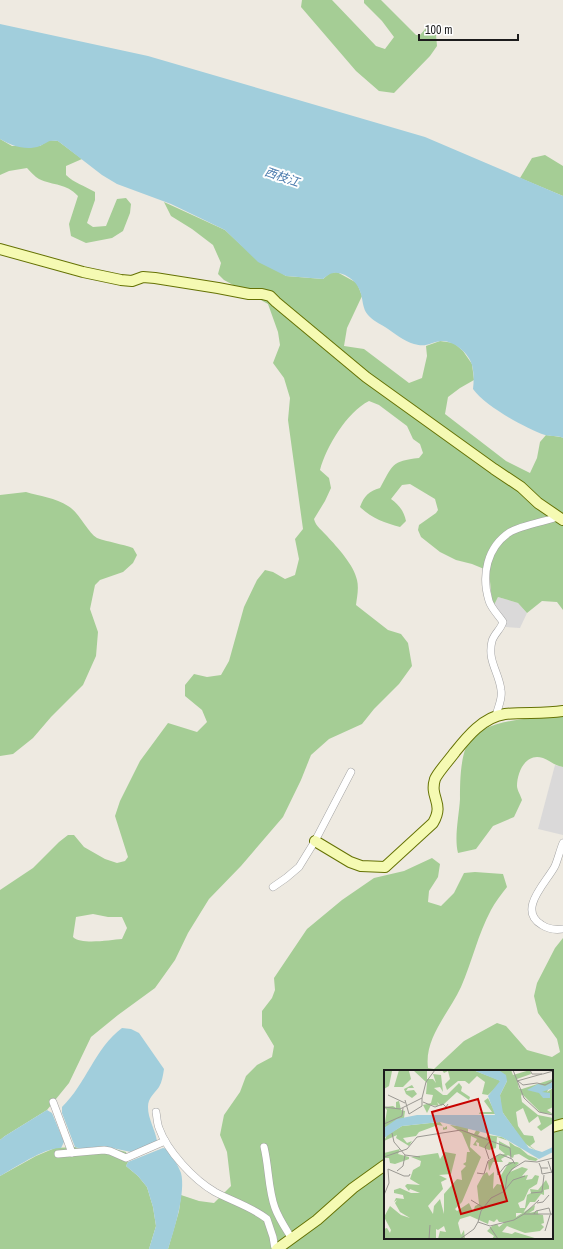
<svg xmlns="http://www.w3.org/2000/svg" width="563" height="1249" font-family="'Archivo Narrow','Noto Sans SC',sans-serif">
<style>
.residential{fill:#dad9d9}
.forest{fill:#a5cd95;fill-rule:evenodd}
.water{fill:#a1cedc}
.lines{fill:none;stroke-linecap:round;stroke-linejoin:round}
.street-casing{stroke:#a3a3a3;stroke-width:8}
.secondary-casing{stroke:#657204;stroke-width:12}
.street{stroke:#fff;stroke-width:7}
.secondary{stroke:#f5fab3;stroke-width:10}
.labels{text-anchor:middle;stroke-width:4;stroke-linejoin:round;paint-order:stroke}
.water-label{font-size:12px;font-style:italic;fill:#4879ac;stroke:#fff}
.inset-road{fill:none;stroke:#9a9892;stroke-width:1}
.view{fill:#c80300;fill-opacity:0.15;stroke:#c80300;stroke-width:2}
.inset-edge{fill:none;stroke:#1c1c1c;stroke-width:2}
</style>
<rect width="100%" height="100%" fill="#eeeae1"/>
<g class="residential">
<path d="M498 597 518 603 527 613 520 628 506 627 491 611Z"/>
<path d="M555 765 563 767V835L538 829Z"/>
</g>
<g class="forest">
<path d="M302 0H332L376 46 385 49 394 37 382 21 364 3V0H381L416 35H420L426 28 436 35 437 46 430 56 394 93 379 91 356 71 301 7Z"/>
<path d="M0 139 12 146H40L49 140 58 141 82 159 66 166V175C74 183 85 186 95 192V200L87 223 93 227 106 226 117 199 126 198 131 204 130 213 123 231 112 238 86 243 71 236 69 224 78 196C66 183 54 186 39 179 35 177 31 172 27 168L9 171 0 175Z"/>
<path d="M545 155 563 166V196L520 178 532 158Z"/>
<path d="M164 202 225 230 241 245 286 276 323 279 330 273 337 272 357 283 362 296 347 328 344 346 364 349 409 383 422 378 427 356 426 346 440 341 454 343 463 351 472 364 474 380 460 388 448 397 445 414 506 461 530 473 537 458 540 442 546 435 561 437 563 438V610L557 602 542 601 527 613 518 603 498 597 494 605 492 602 489 571 472 564 456 560 440 552 421 537 418 530 419 525 436 513 438 510 435 499 410 484 402 485 391 499C399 505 404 511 406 521L400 527C385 523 371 518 360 507 364 496 369 491 380 488 393 465 391 461 419 458L423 453 420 444 413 439 407 426 379 405 369 401C347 412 326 447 320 470L329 478 331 488 325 501 314 519C316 527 322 530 327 536 337 547 354 565 357 580 359 588 357 597 356 605L388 630 401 634 408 643 412 666 399 684 374 709 362 724 329 739 311 755 301 780 283 817 241 866 209 899 188 933 175 960 155 988 118 1015 91 1037 69 1083 47 1110 5 1136 0 1140V890L33 868 59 842 68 835H74L84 847 105 859 117 863 125 861 128 857 115 816 120 801 140 761 168 723 197 732 207 722 202 710 185 696V685L194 674 207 677 221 675 229 661 244 607 257 580 265 570 273 572 285 579 295 575 299 559 295 539 303 529 288 420 290 398 284 378 273 363 280 345 278 332 268 304 224 280 218 274 221 263 213 245 192 229 171 216ZM93 914 108 917H122L127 928 122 939C110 940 81 945 73 937L76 917Z"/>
<path d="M26 492C39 496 56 498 68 506 79 512 88 533 97 538 108 542 122 544 133 548L137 555 133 563 123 572 100 580 95 585 90 609 98 632 96 656 83 685 51 717 33 738 13 754 0 756V495Z"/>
<path d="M563 716V767C553 765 551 761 543 758 526 752 517 772 517 786 517 790 521 796 522 800L514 817 493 826 476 849 458 853C454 837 459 816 460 799 460 780 460 748 474 734 476 733 480 731 482 730 507 718 536 718 563 716Z"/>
<path d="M432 858 440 864 438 877 429 891 428 902 441 906 454 893 464 873 475 872 503 874 507 887C501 895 495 902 491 910 478 934 472 962 461 987 449 1013 424 1038 428 1068L434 1069 464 1041 497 1023 506 1026 527 1050 552 1057 560 1052 557 1039 538 1013 534 996 537 983 555 948 563 938V1249H168L179 1211 181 1195 199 1201 214 1203 231 1186 227 1152 220 1135 224 1115 240 1092 246 1076 257 1065 272 1057 274 1046 262 1026V1011L272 998 275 990 274 978 307 929 342 900 374 878 404 871ZM385 1071H552V1238H385Z"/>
<path d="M103 1146 126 1152 128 1162 126 1166 138 1176 147 1187 153 1207 156 1226 149 1249H0V1176L36 1156 55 1148 75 1147 82 1149Z"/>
</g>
<g class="water">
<path d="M0 24 148 56 425 137 563 196V438C557 435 551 437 545 435 525 428 485 406 473 389 474 381 474 373 472 365 469 353 453 340 441 341 430 342 427 348 414 344 404 341 394 333 385 327 380 324 372 320 368 315 365 312 364 308 363 304 361 290 358 282 345 275 335 271 331 272 323 279L286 276 258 262 225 230 171 204 117 184 102 175 58 141C47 140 49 142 40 146 26 151 12 146 0 139Z"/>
<path d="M122 1028 131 1029 139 1033 164 1069C163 1075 162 1082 159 1087 154 1094 148 1098 148 1107 148 1119 155 1129 157 1141L131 1152 103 1146 82 1149 75 1147 62 1113V1107C86 1084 95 1048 122 1028Z"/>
<path d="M47 1110 52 1113 64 1142 61 1148C45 1147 15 1168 0 1176V1140L5 1136Z"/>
<path d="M163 1148 168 1149C172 1156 178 1165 181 1173 186 1192 174 1231 168 1249H149L156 1226 153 1207 147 1187 138 1176 126 1166 128 1162Z"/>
</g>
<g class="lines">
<g class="street-casing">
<g id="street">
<path d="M496 717C497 708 503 699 501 690 499 672 487 661 492 641 494 634 501 629 503 622 499 616 491 608 489 601 481 575 487 547 510 532 520 526 546 521 558 517"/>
<path d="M563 843C560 850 558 859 555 866 547 882 516 910 542 925 548 929 556 930 563 929"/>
<path d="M273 887 286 878 299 867 315 841 351 772"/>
<path d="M53 1102 72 1153"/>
<path d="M156 1112C157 1117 157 1123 159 1128 167 1151 194 1180 215 1192 232 1201 252 1207 267 1219L273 1237 275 1249"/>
<path d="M264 1147C269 1167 268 1189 275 1208 279 1219 286 1229 292 1239"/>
<path d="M58 1154 104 1150 110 1151 126 1158 165 1141"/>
</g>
</g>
<g class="secondary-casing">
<g id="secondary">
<path d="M0 249 83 272 121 280 132 281 143 277 155 278 218 288 249 294H262L270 296 276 302 366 377 494 469 521 487 538 503 563 520"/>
<path d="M315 841 350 862 361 866 385 867 433 823C445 803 429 798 435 779 438 772 450 759 455 752 467 737 483 717 505 714 524 712 544 714 563 711"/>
<path d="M552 1127 563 1124"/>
<path d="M277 1249 317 1220 353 1188 385 1165"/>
</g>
</g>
<use href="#street" class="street"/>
<use href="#secondary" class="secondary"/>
</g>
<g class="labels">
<g class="water-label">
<text transform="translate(282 177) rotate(19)" y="4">西枝江</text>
</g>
</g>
<g transform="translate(384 1070)">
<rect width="169" height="169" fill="#eeeae1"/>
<path d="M0 0 8 1 5 16 0 19ZM15 0 25 1 27 9 19 17H10ZM29 0H43V9H49L52 13 49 4 57 5 59 22 56 17 50 18 59 25H63L75 13 78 17 77 21 86 27 85 30 73 22 60 34 57 36 53 32 55 36 47 35 43 43 39 35 47 33 49 25 42 24 43 13ZM58 0H89L115 10 117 13 104 25 98 24 101 12 93 6 85 14 81 11H74L63 20 61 14 66 9 64 1 60 3ZM96 0H127L129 5 146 0 147 4 133 9 135 19H138L169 9 163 22 169 18V37L163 40 169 44 157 43 138 24 137 26 138 32 154 45 169 48V53L157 61 153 57 157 54 154 46 145 53 139 38 132 42 134 56 140 65 149 66 151 72 146 76 154 82 140 73 117 40 116 25 123 11 109 1ZM28 15 30 18H24L22 21 30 20 33 24 28 28 22 24 20 19ZM104 28 112 44H95L96 42H108L100 31ZM15 31 17 40 21 41 20 48 0 58 3 40 0 37 9 36 12 38V32ZM56 52 60 58 63 56V59L59 60V56L54 55 35 62 32 66 19 68 23 73 28 71 25 76 12 68 13 65 0 71 3 65 18 56ZM66 55 84 57V62L90 64 93 59 96 62 94 65 102 68 104 65 118 67 123 70 131 76 136 78 144 85 154 89 152 91 145 90 135 84 130 85 129 88 124 85 117 89 119 92H109L105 101 104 92 113 85 121 84 115 79V71L126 77 125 71 113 67 112 78 105 80 95 76V73L92 72 93 76 89 75 93 69 87 66 86 77 97 87 78 132 71 139 73 141 85 133 89 142 91 136 95 134 93 116 99 105 103 102 105 106 110 102 109 119 113 114 118 115 116 107 125 92H133L135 93 126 102 138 97 144 99 138 106 144 105 142 110 148 109 151 105 155 106 153 114 145 119 140 130 134 133 136 138H141L143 125 147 123 146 119 154 120 162 110 165 116V119L160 120V125L157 124 151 132H146L139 143H132V147L151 135 150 140 145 143 154 141V144L159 145 160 153 157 154 160 157 156 161 141 163 123 156 118 162 128 164 131 162 154 169H108L110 166 103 161 108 156 113 154 115 157 121 152H115L113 149 110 152 105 150 104 154 86 146 76 149 74 153 77 165 80 160 81 169H54L56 161 62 162 60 156 54 160 52 159V169H0V159L3 158 6 163 7 160 0 147 6 136 17 145 26 148 16 142 11 133 13 130 10 132 12 128 20 129 19 125 10 123V120L16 118 27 123H36L26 119 25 121 21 116 23 114 36 115 26 109 29 100 36 96 37 91 27 87 54 83 56 89 61 82 72 84 67 104 55 105 63 109 57 112 59 119 44 136 49 144 50 136 56 129 60 144V124L73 109 78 110 77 101 82 96 79 94 82 92 83 82H86L78 63ZM16 79 14 84 25 87V89L11 94 6 93 5 88H0V83Z" fill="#a5cd95"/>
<path d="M89 0 116 1 122 5 123 11 116 25 119 43 145 78 158 82 169 77V82L155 89 118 67 56 52 18 56 0 68V58L13 49 33 45H111L104 26 116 11ZM169 12V18L158 22 166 23V28H159L155 23 143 20 154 14 161 16Z" fill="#a1cedc"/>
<path class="inset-road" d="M129 0 140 28 155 42 169 45M146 0 148 4H159L169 1M133 11 158 4M134 11 139 15 153 13 161 15 169 11M4 25 21 33M21 30 25 44 38 36V28M39 32 51 37 59 34 62 37 64 34M0 37 16 39 38 28 42 12 51 0M0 54 18 46 19 38M8 63 10 72 21 85 36 87M0 87 23 79 33 67 77 60 126 78 127 88M111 87 114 105 121 96 130 92M105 89 101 77 106 71M164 91 168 103M155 93 157 98H164M157 98 158 104 168 102M13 101 19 96 21 85M93 103 100 104 104 91 116 84 128 89 131 94M121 120 129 110 141 106M147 123 158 122 160 105M0 125 5 113 4 99 20 106H25L26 104M87 130 100 138M153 133 159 132 165 125M140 144 155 130M150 144 152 141 165 138 167 145M94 152 97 141 107 128 121 121 123 106 128 99 141 91 153 92 169 88M106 157 114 169M161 161 166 145M45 169 46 155M76 169 90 159 94 152 106 156 130 150 140 144H169"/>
<path class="view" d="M94 29 123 131 77 144 48 42Z"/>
<rect width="169" height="169" class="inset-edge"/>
</g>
<path d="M419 34v6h99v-6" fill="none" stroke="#1c1c1c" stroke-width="2"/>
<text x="425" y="34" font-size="12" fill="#1c1c1c" stroke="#ffffff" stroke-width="3" paint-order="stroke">100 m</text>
</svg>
